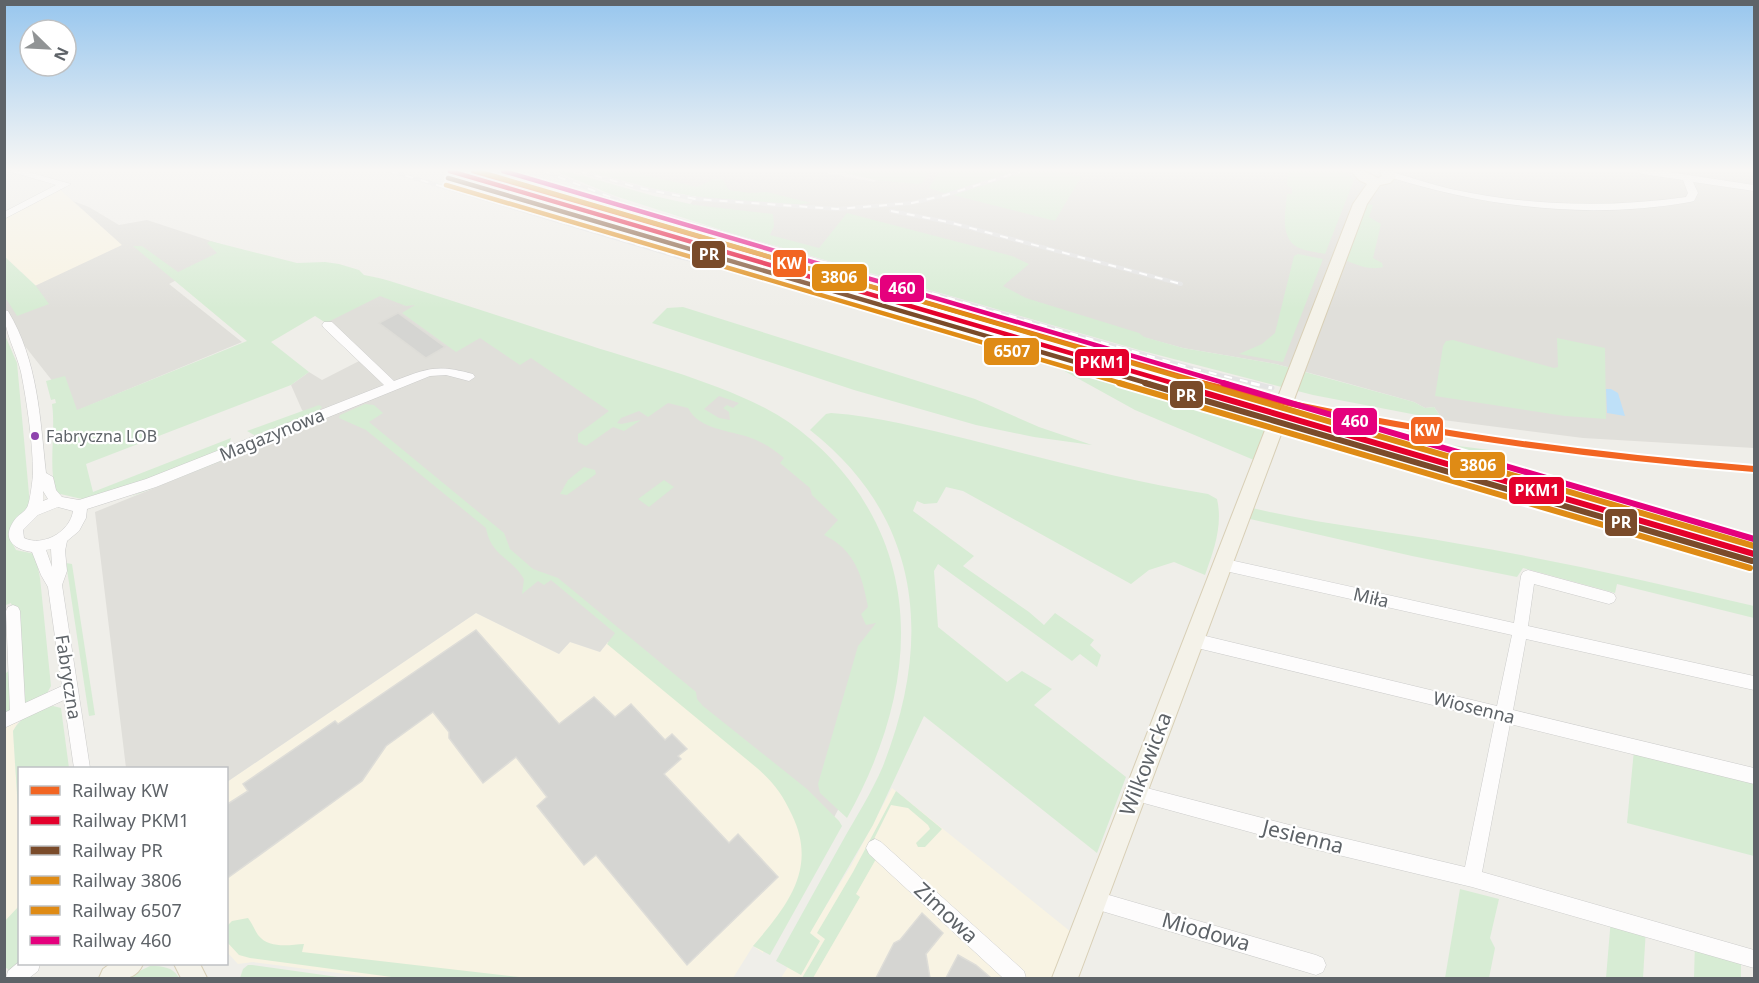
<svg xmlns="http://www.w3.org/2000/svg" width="1759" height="983" font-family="'Noto Sans',sans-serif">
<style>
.commercial{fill:#f8f3e3}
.industrial{fill:#e0dfda}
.green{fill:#d7ecd4;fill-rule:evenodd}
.water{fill:#bee0f8}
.building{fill:#d5d5d2;stroke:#deddd8;stroke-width:1.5}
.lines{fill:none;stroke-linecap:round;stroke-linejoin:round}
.minor-casing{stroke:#cccccb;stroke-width:1}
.major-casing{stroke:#d8cfb6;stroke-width:2}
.minor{fill:#fdfcfc;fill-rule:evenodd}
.major{fill:#f4f2e9;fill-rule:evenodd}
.rail-far1-casing{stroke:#e4e4e4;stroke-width:4}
.rail-casing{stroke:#e4e4e4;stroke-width:5}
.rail-far1{stroke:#fff;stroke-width:2;stroke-dasharray:8;stroke-linecap:butt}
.rail{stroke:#fff;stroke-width:3;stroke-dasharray:9;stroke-linecap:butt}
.rail-1-far1-casing{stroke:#fff;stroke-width:8}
.rail-1-casing{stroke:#fff;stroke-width:10}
.rail-2-far1-casing{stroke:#fff;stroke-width:8}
.rail-2-casing{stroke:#fff;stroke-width:10}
.rail-3-far1-casing{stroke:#fff;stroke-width:8}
.rail-3-casing{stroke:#fff;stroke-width:10}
.rail-4-far1-casing{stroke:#fff;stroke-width:8}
.rail-4-casing{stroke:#fff;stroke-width:10}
.rail-5-far1-casing{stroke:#fff;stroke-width:8}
.rail-5-casing{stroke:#fff;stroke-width:10}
.rail-6-far1-casing{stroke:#fff;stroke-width:8}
.rail-6-casing{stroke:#fff;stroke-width:10}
.rail-1-far1{stroke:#f26522;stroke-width:4.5}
.rail-1{stroke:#f26522;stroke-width:6}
.rail-2-far1{stroke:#e4002b;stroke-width:4.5}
.rail-2{stroke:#e4002b;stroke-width:6}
.rail-3-far1{stroke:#7a4b2a;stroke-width:4.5}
.rail-3{stroke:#7a4b2a;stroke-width:6}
.rail-4-far1{stroke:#df8b15;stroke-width:4.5}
.rail-4{stroke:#df8b15;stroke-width:6}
.rail-5-far1{stroke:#df8b15;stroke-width:4.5}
.rail-5{stroke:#df8b15;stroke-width:6}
.rail-6-far1{stroke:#e5007d;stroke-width:4.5}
.rail-6{stroke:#e5007d;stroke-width:6}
.bus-dot{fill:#8e44ad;stroke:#fff;stroke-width:2}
.labels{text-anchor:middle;stroke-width:4.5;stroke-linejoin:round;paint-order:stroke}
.bus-label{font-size:16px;fill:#5e6368;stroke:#fff;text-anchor:start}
.street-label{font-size:18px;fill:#5e6368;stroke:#fff}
.near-street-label{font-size:21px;fill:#5e6368;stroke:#fff}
.line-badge{stroke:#fff;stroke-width:2}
.badge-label{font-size:16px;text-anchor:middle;font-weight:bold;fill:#fff}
</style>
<rect width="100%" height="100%" fill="#efeee9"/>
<g class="commercial">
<path d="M58 188 123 245 36 286 5 257V218Z"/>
<path d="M476 613 559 654 570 642 600 652 608 642 830 825 763 953 753 946 733 978H377L253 962 238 964 227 952V782Z"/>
<path d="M33 707 18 722 13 731 19 825 20 906 5 921V721Z"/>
<path d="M892 788 1071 932 1053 978H781L852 864Z"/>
</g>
<g class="industrial">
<path d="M609 171H816L874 182 884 171H1354L1365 182 1364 194 1380 181 1387 171H1628L1754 189V448L1583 438 1443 420 1434 407 1425 408 1414 402 1332 379 1276 364 1183 348 682 213 697 196Z"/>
<path d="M1649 171H1754V187Z"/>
<path d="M73 201 89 207 119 225 147 220 235 249 169 284 242 342 76 411 17 336 5 315V300L122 245Z"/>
<path d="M390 286 722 394 743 403 886 569 860 768 830 825 608 642 600 652 570 642 559 654 476 613 227 782 226 768H126L95 512 256 447 318 425 302 410 291 385 309 372 322 380 363 359 324 322Z"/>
</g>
<g class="green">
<path d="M555 171H566L654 196 695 205 773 214 774 226 770 235 819 248 847 213 1012 256 1029 264 1003 286 1026 298 1139 333 1144 337 1183 348 1276 364 1414 402 1425 408 1434 407 1443 420 1313 395 1139 350 734 234 615 196Z"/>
<path d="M587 171H640V174L697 187 714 179H722L729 190 750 193 767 192 811 203 793 205 692 196 650 188Z"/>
<path d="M842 171H931L922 183 917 184 876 180 840 172Z"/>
<path d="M940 171H1018L947 194 929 188Z"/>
<path d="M1027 171H1056L1081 177 1055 221 953 195Z"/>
<path d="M1288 171H1344L1354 180 1325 254C1317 252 1304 251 1297 247 1279 236 1286 210 1287 194H1292V188L1287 186Z"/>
<path d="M1367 204 1373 205 1369 217 1381 224 1373 258 1382 263 1383 267C1370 271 1357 265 1345 260Z"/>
<path d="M210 241 297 263 325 262 339 264 359 270 364 275C388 279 411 288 434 295 482 310 529 326 576 341 639 362 706 378 765 408 798 425 827 451 850 481 929 585 907 711 847 818L820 793 818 784 858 646 876 623 866 625 861 614 868 607C862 575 855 550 824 535L838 520 812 495 810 488 780 463 784 458C774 450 763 442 751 438 730 430 699 430 688 408L668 403 648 417 639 411 621 418 617 423 621 424 641 420 624 431 613 427 586 446 578 442V434L609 411 531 358 520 365 480 338 456 352 402 313 415 305 406 306 380 296 326 323 315 316 271 342 309 372 291 385 86 464 93 492 231 438 224 460 128 498 213 459 82 499 56 493C48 466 56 432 52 404L56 403 55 399 51 400 46 381 65 376 77 410 247 341 133 246H142L178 272 217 253 207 243ZM719 396 739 403 733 408 727 405 723 408 729 412 730 420 719 418 704 409Z"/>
<path d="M1298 254 1323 259 1283 362 1239 354 1262 344 1275 333 1294 256Z"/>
<path d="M5 257 36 286 49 304 17 316 5 297Z"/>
<path d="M683 307 975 399 1039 427 1092 445 1034 437 976 425 854 390 652 323 667 308Z"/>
<path d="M4 333 17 363 30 505 15 522 8 535 16 550 35 554 40 578 51 686 46 695 5 721V674L14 666 13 611 11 603 6 605 4 590Z"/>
<path d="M1557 338 1605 348 1606 419 1565 416 1435 396 1443 346 1446 341 1453 340 1554 368 1558 367Z"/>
<path d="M1010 347 1280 420 1261 463 1135 410 1050 363Z"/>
<path d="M365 404 374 405 383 413 369 422 504 533 510 549 533 569 558 578 575 592 696 692 697 699 703 706 807 789 839 821 842 826 770 955 753 946C787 906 818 869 792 815 782 794 775 784 757 768L607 644 615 633 551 580 544 585 538 581 522 594 524 579C511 557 491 556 486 528L366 430 339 418 340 415Z"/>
<path d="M319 405 322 407 318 412 266 433 254 435 247 431Z"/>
<path d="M831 413C877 416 925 429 971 440 1050 460 1128 481 1208 494L1217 499C1223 525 1214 550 1205 575L1174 562 1149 570 1131 584 963 491 946 487 937 503 924 504 917 501 913 511 974 556 963 566 1029 612 1044 625 1055 613 1094 640 1090 645 1101 655 1097 667 1080 654 1072 661 938 564 934 571 938 627 1007 682 1022 671 1052 689 1034 705 1126 777 1097 853 924 716 873 825 810 933 820 941 801 975 776 961C798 921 820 881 842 842 856 817 872 792 883 766 933 639 922 518 810 430L826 414Z"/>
<path d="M1435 443 1490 450 1488 457 1495 463 1434 446Z"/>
<path d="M584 467 595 470 596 474 567 495 560 494 568 480Z"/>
<path d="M664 480 674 487 649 507 638 499Z"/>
<path d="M1244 506C1315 524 1388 531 1460 544 1559 561 1657 583 1754 606V618L1617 584 1615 593 1523 568 1517 577 1412 556 1250 519 1245 529Z"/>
<path d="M66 563 72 564 95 715 89 716Z"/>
<path d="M53 706 61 708 69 768H20L19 825 13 731C21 716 36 709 53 706Z"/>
<path d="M1634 750 1754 779V856L1627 823Z"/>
<path d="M896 791 942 829 925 847H918L916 843 930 829 928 825 908 808 891 805 868 851 876 859 856 894 860 897 813 978H802L825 939 817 933 853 872Z"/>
<path d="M1460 889 1499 899 1490 938 1495 948 1489 978H1445Z"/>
<path d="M19 906 20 964H26L11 974 7 968 5 969V921Z"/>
<path d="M248 918C252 923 254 929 258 935 269 949 289 945 304 944L302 952 528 978H399L250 958 239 955 226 941 227 926 232 921Z"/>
<path d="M1611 918 1646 928 1643 978H1606Z"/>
<path d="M1695 942 1741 955V978H1694Z"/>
<path d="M248 965H252L345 978H240L243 969Z"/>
<path d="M150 966C163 966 173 967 179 978H125Z"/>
</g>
<path class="water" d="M1606 389H1611L1618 393 1625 416 1607 413Z"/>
<g class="building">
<path d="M398 313 445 347 426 358 379 323Z"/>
<path d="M476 630 559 724 594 697 615 717 631 704 665 740 672 734 687 749 678 756 681 759 664 774 729 843 738 834 778 877 687 965 596 855 584 865 537 806 547 797 516 757 483 783 449 738V732L433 712 386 746 362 781 229 877 226 872V805L248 791 243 784 335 721 338 724Z"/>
<path d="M922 913 943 933 926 954 930 978H876L894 943 900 940Z"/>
<path d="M958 955 976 965 991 978H946Z"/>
</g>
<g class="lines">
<g class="minor-casing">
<g id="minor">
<path d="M8 171H25L71 184 4 219V212L56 185Z"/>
<path d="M1389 171C1410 177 1430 184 1451 189 1528 206 1609 208 1686 197L1688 193 1683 180 1642 174 1637 171H1662L1754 185V191L1693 182 1698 193 1694 201 1690 202C1588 220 1483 207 1386 176L1384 174Z"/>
<path d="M4 310 8 311C38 361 40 418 46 473L53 477 56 490 62 497 79 500 146 479 384 385 324 328 322 325 324 322H332L394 381C428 368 437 364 473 374L475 377 469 381 446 375 430 376 156 487 87 509 86 518 79 531 67 541 65 551 67 571 62 585 90 768H74L64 700 4 728V713L10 710 6 611 8 607 13 605 18 607 20 611 25 703 62 686 48 587 41 575 32 552C11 549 1 537 16 518 20 514 27 510 28 505 30 501 33 478 33 473 33 444 27 402 21 372 16 351 4 332 4 310ZM43 491 48 499 43 501ZM58 507 73 511C70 532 43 547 24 538L23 530 38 515ZM51 549 52 567 46 550Z"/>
<path d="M1221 558 1514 623 1521 576 1523 572 1528 570 1609 592 1614 594 1616 598 1614 602 1609 604 1534 584 1528 626 1754 676V690L1526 639 1513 710 1754 768V784L1510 724 1482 872 1754 950V968L1472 887 1305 847 1129 799 1126 793 1129 787 1135 785 1305 829 1465 867 1495 720 1193 647 1188 645 1185 640 1188 635 1193 633 1497 706 1512 635 1221 570 1216 568 1214 564 1216 560Z"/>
<path d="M875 839 881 842 1024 971 1026 978H1003L869 854 866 848 869 842Z"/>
<path d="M1095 891 1316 955 1323 958 1326 965 1323 972 1316 975 1095 909 1089 906 1086 900 1089 894Z"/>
<path d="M20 961V964H40L38 971 29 978H6L8 971Z"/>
</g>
</g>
<g class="major-casing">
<g id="major">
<path d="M1351 171H1364L1378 178 1382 176 1380 171H1394L1396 177 1390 183 1380 185 1367 204 1078 978H1052L1353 204 1367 184 1359 180Z"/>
<path d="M110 964H143C135 983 118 978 99 978L103 969Z"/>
<path d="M174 964H200L207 978H181Z"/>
</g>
</g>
<use href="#minor" class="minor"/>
<use href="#major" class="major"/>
<g class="rail-far1-casing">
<g id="rail-far1">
<path d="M390 171 679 257 739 271"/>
<path d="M543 171 618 200"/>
<path d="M579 171 639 188 695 199 837 209 912 203 946 195 1022 171"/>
<path d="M609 200 1195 369 1257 384"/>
<path d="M891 211 948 222 1181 284"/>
<path d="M880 301 1161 384"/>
</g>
</g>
<g class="rail-casing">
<g id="rail">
<path d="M1157 383 1161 384"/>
<path d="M1251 383 1272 388"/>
</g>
</g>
<use href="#rail-far1" class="rail-far1"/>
<use href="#rail" class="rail"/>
<g class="rail-1-far1-casing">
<path id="rail-1-far1" d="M473 171 1207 384"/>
</g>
<g class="rail-1-casing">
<path id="rail-1" d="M1201 383C1383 428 1567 454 1754 469"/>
</g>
<g class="rail-2-far1-casing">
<path id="rail-2-far1" d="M450 171 1176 384"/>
</g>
<g class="rail-2-casing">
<path id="rail-2" d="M1171 383 1754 554"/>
</g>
<g class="rail-3-far1-casing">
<path id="rail-3-far1" d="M448 178 1150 384"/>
</g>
<g class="rail-3-casing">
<path id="rail-3" d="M1145 383 1752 561"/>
</g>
<g class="rail-4-far1-casing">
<path id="rail-4-far1" d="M477 171 1203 384"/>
</g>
<g class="rail-4-casing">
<path id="rail-4" d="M1198 383 1754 546"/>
</g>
<g class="rail-5-far1-casing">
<path id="rail-5-far1" d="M446 185 1124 384"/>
</g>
<g class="rail-5-casing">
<path id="rail-5" d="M1119 383 1750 568"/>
</g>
<g class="rail-6-far1-casing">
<path id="rail-6-far1" d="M503 171 1228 384"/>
</g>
<g class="rail-6-casing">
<path id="rail-6" d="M1223 383 1754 539"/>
</g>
<use href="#rail-1-far1" class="rail-1-far1"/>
<use href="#rail-1" class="rail-1"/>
<use href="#rail-2-far1" class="rail-2-far1"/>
<use href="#rail-2" class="rail-2"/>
<use href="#rail-3-far1" class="rail-3-far1"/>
<use href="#rail-3" class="rail-3"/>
<use href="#rail-4-far1" class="rail-4-far1"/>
<use href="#rail-4" class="rail-4"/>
<use href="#rail-5-far1" class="rail-5-far1"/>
<use href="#rail-5" class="rail-5"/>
<use href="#rail-6-far1" class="rail-6-far1"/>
<use href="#rail-6" class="rail-6"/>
</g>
<linearGradient id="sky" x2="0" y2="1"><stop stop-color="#97c6ee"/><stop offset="0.55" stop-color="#f8f7f5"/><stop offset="1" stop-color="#f8f7f5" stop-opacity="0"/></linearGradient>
<rect width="1759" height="309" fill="url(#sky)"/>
<circle class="bus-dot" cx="35" cy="436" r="5"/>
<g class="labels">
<g class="bus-label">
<text x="46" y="442">Fabryczna LOB</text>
</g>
<g class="street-label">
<text transform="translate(272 435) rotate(-22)" y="6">Magazynowa</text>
<text transform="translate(1371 598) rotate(13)" y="6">Miła</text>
<text transform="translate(68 677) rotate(81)" y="6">Fabryczna</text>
<text transform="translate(1474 708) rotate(14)" y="6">Wiosenna</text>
</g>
<g class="near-street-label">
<text transform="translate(1146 764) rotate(-69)" y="7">Wilkowicka</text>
<text transform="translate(1303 837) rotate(14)" y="7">Jesienna</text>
<text transform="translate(946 913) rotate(43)" y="7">Zimowa</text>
<text transform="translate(1206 932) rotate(16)" y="7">Miodowa</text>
</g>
</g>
<g class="line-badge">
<rect x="691" y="240" width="35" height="29" rx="6" fill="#7a4b2a"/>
<rect x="772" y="249" width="35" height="29" rx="6" fill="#f26522"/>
<rect x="811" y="263" width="57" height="29" rx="6" fill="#df8b15"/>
<rect x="879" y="274" width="46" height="29" rx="6" fill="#e5007d"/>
<rect x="983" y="337" width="57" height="29" rx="6" fill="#df8b15"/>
<rect x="1074" y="348" width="56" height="29" rx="6" fill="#e4002b"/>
<rect x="1169" y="380" width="35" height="29" rx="6" fill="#7a4b2a"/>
<rect x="1332" y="407" width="46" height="29" rx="6" fill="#e5007d"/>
<rect x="1410" y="416" width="34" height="29" rx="6" fill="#f26522"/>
<rect x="1449" y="451" width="57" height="28" rx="6" fill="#df8b15"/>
<rect x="1508" y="476" width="57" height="29" rx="6" fill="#e4002b"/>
<rect x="1604" y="508" width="34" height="29" rx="6" fill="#7a4b2a"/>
</g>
<g class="badge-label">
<text x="709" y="260">PR</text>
<text x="789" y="269">KW</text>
<text x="839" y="283">3806</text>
<text x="902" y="294">460</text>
<text x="1012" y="357">6507</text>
<text x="1102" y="368">PKM1</text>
<text x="1186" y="401">PR</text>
<text x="1355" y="427">460</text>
<text x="1427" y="436">KW</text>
<text x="1478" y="471">3806</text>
<text x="1537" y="496">PKM1</text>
<text x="1621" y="528">PR</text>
</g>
<rect width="1759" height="983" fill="none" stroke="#5e6368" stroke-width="12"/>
<rect x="18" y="767" width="210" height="198" fill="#ffffff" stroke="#bfc1c3" stroke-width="1.5"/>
<rect x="30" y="786" width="30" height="9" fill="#f26522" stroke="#bfc1c3" stroke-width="1.5"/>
<text x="72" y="797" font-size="18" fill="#5e6368">Railway KW</text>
<rect x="30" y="816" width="30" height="9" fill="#e4002b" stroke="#bfc1c3" stroke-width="1.5"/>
<text x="72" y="827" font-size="18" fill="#5e6368">Railway PKM1</text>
<rect x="30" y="846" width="30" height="9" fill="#7a4b2a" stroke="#bfc1c3" stroke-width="1.5"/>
<text x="72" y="857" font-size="18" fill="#5e6368">Railway PR</text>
<rect x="30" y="876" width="30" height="9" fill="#df8b15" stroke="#bfc1c3" stroke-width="1.5"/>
<text x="72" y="887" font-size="18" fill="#5e6368">Railway 3806</text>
<rect x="30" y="906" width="30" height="9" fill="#df8b15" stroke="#bfc1c3" stroke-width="1.5"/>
<text x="72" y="917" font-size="18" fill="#5e6368">Railway 6507</text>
<rect x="30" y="936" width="30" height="9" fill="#e5007d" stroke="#bfc1c3" stroke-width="1.5"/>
<text x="72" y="947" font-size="18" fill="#5e6368">Railway 460</text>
<g transform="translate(48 48) rotate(114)"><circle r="28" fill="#ffffff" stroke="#bfc1c3" stroke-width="1.5"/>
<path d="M0-4.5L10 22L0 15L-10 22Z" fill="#919495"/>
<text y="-9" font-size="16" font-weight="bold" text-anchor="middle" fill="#5e6368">N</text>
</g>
</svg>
